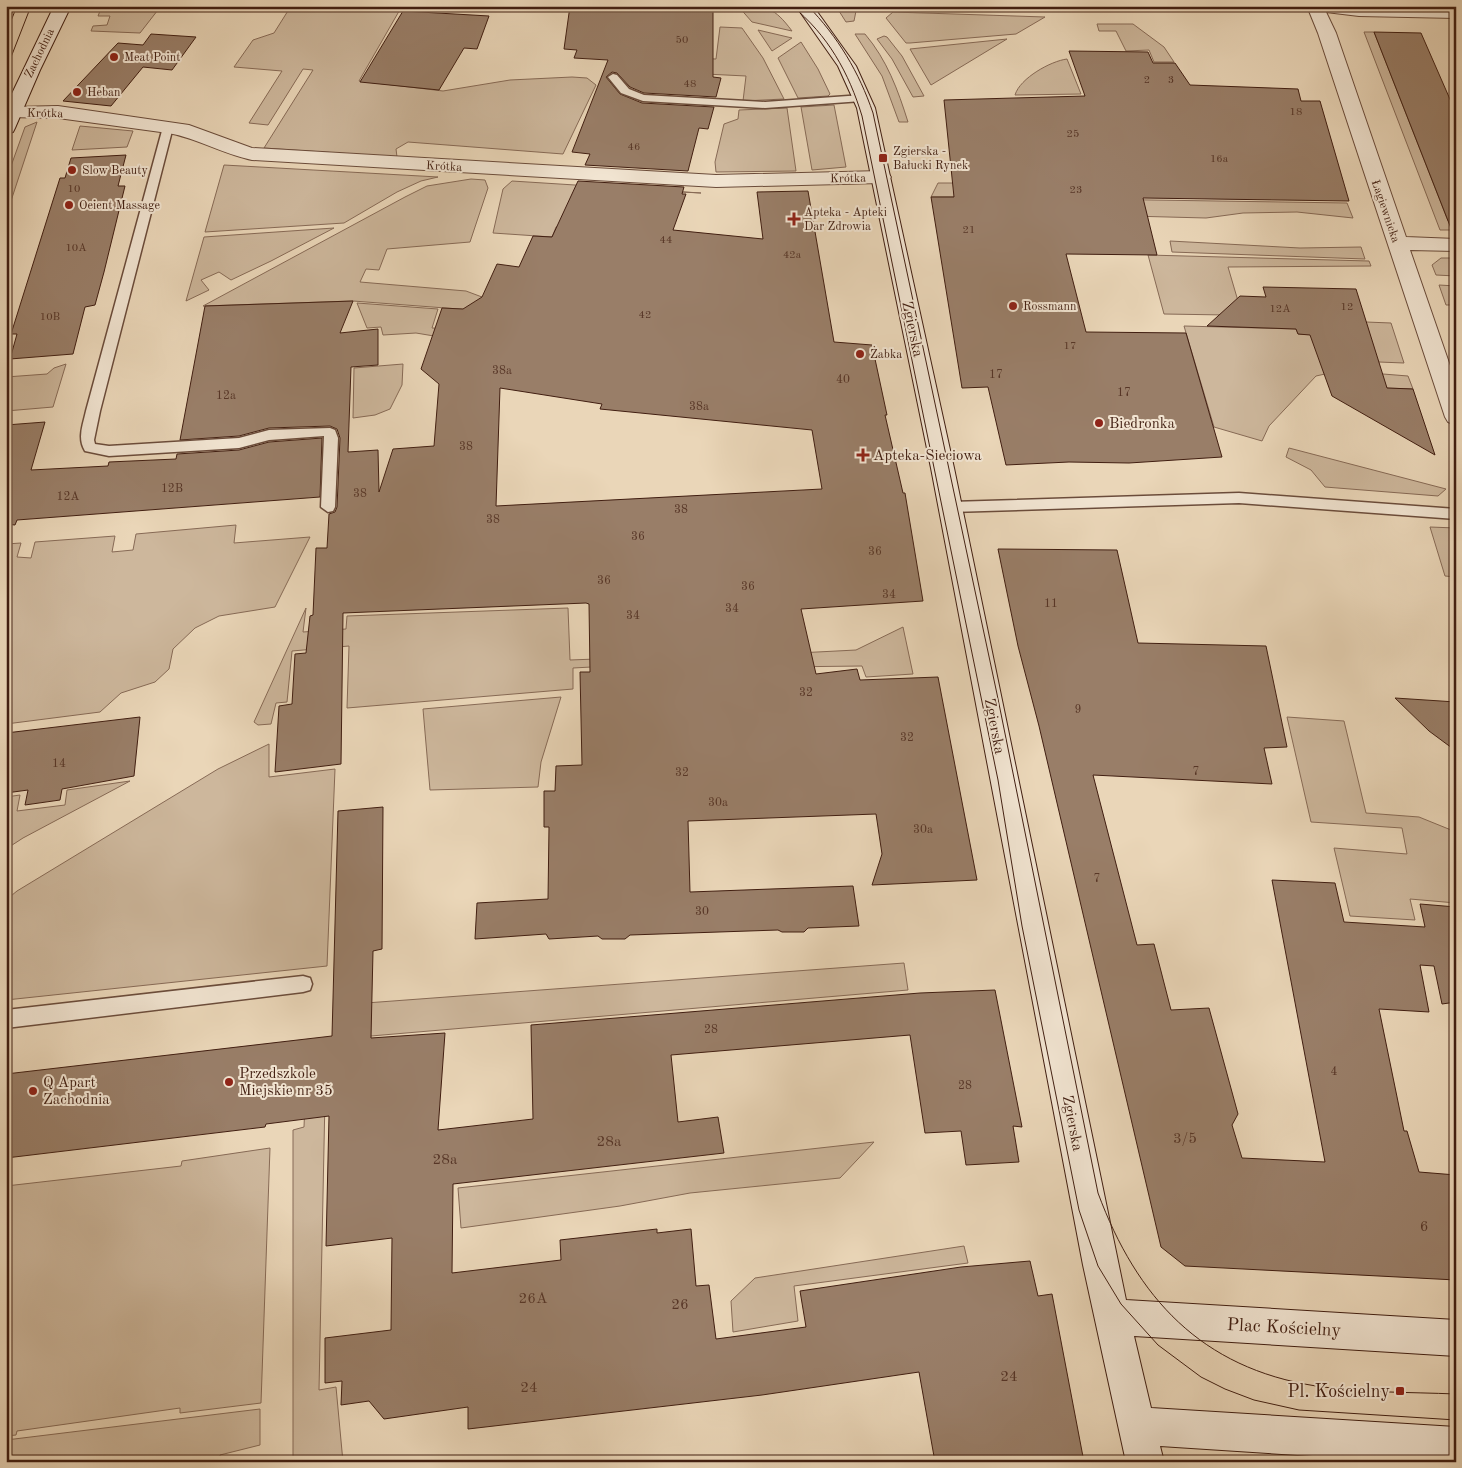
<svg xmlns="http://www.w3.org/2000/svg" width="1462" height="1468" font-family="'Old Standard TT',serif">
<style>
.green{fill:#cdb79c;stroke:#876a56}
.building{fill:#997e68;stroke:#411e11;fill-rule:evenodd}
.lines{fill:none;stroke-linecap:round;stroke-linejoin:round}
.lane-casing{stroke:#6b4c3b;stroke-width:3}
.street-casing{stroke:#6b4c3b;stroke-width:2}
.secondary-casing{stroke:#411e11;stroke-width:2}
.lane{fill:#f1e4d1;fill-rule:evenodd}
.street{fill:#f1e4d1;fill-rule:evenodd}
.secondary{fill:#f1e4d1;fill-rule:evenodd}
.tram{stroke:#411e11;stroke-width:1}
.poi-dot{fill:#8f2418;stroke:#f1e4d1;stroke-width:2}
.labels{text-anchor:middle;stroke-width:4;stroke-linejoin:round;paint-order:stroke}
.far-number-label{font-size:11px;fill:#573627}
.far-street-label{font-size:12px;fill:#411e11;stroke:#f1e4d1}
.far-poi-label{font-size:12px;fill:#411e11;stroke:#f1e4d1;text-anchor:start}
.number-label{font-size:12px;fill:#573627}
.street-label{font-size:15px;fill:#411e11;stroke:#f1e4d1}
.poi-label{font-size:15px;fill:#411e11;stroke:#f1e4d1;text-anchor:start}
.near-number-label{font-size:15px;fill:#573627}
.near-street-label{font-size:18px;fill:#411e11;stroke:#f1e4d1}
.near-poi-label{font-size:18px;fill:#411e11;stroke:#f1e4d1;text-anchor:end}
</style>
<rect width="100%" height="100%" fill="#ead6b8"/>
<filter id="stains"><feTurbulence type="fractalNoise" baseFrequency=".004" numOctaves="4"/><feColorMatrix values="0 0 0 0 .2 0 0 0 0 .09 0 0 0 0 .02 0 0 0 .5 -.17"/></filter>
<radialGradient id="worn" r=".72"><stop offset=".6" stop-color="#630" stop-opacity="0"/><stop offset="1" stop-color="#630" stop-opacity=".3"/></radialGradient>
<g class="green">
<path d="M102 6H161L140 33 91 31 93 26 107 25 110 16H98Z"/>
<path d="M291 6H402L359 81 443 91 510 80 572 77 587 78 596 85 563 154 408 142 396 149 397 157 264 148 313 70 303 69 268 125 249 123 282 71 234 67 253 40 274 33Z"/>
<path d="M738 6C767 6 774 7 792 31L752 22Z"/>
<path d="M844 6H857L854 21 846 22 839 11Z"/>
<path d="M893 12 1045 17 1016 34 910 43H906L886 18Z"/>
<path d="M1097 24H1133L1164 47 1174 62H1154L1149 50 1126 51 1116 31H1099Z"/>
<path d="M720 27 742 28 763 58 784 99 743 101 746 76 645 71 660 57 716 59Z"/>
<path d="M758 30 792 38 772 51Z"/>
<path d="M1364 32H1374L1448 221 1456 222V230H1440Z"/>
<path d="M855 34H865C887 60 898 90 908 122H899L882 76Z"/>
<path d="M884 36 887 37 902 56 924 96 913 97 892 59 877 39Z"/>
<path d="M1007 39 931 85 910 49Z"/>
<path d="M801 42 818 69 830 94 828 96 798 98 778 58Z"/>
<path d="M1067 59 1081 94 1015 95C1020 78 1051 61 1067 59Z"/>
<path d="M834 105 846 167 812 170 801 107Z"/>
<path d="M787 108 796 171 716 172 715 162 724 124 738 119 739 110Z"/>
<path d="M37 122 6 216V180L25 127Z"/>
<path d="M80 126 133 131 127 147 72 150Z"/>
<path d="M224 165 438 177 421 181 397 192 344 223 205 232Z"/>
<path d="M471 179 485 180 488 188 470 242 387 249 379 270 366 269 360 282 466 291 482 297 472 310 353 301 203 306 405 197 427 186Z"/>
<path d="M512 181 701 193 641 190 556 227 552 237 493 233 503 189Z"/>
<path d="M938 183H978L981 197H931Z"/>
<path d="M1087 199 1347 203 1353 218 1297 212 1243 213 1206 218 1091 215Z"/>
<path d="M334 228 271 261 231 280 219 272 201 280 209 290 186 301 204 237Z"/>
<path d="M1170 241 1300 248 1361 247 1365 259 1172 252Z"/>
<path d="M1148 255 1369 261 1371 266 1228 267 1243 318 1227 315 1164 314Z"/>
<path d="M1441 258H1456V276L1436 275 1432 265Z"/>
<path d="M1439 285 1456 286V305H1446Z"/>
<path d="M357 303 438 309 432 328 462 329 434 336 416 333 383 335 381 327 367 328Z"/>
<path d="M1366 322 1391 323 1404 363 1379 362 1316 376 1269 426 1262 441 1214 427 1184 326 1296 329 1298 334 1321 335Z"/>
<path d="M66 364 53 407 6 411V377L47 374 54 368Z"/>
<path d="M403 364 402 385 390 409 375 415 353 418 354 368Z"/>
<path d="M1383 374 1408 376 1413 389 1328 386Z"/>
<path d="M1289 448 1446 489 1438 496 1325 487 1311 470 1286 457Z"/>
<path d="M236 525 234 543 310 537 275 607 219 616 195 628 173 649 169 669 155 682 121 693 100 712 6 724V544L21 543 17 557 31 558 35 542 115 536 112 552 133 550 136 534Z"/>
<path d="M1430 527 1456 528V577L1445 576Z"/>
<path d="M306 608 303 632 346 629 347 616 568 608 570 660 648 657 647 664 573 668V689L347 708 349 646 292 651 287 702 276 703 271 724 258 725 254 722Z"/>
<path d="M903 627 913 674 866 677 862 666 778 667 662 660 856 650Z"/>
<path d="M561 697 541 762 538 787 430 790 423 709Z"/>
<path d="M1287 717 1344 721 1366 813 1419 817 1456 832V903L1410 899 1415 920 1350 916 1334 848 1407 854 1402 828 1311 822Z"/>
<path d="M269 744V777L335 769 327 966 6 1000V900L17 891 218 769Z"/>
<path d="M130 781 23 838 6 849V797L20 795 17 811 65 805 67 790Z"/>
<path d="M904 963 908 990 336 1039 339 1005Z"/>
<path d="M325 1098 319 1390 336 1387 343 1462H293V1130L304 1127 305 1101Z"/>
<path d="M874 1142 840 1178 690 1193 620 1206 461 1228 458 1188Z"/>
<path d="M270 1148 261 1403 180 1413V1408L17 1431 16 1435 6 1436V1186L181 1166 182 1161Z"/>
<path d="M964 1246 968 1263 794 1286 798 1321 733 1332 731 1301 755 1278Z"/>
<path d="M260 1409V1445L220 1455V1462H6V1440Z"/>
</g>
<g class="building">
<path d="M570 6H713V77L721 78 716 97 644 93 630 87 617 73 612 72 606 77 620 94 642 103 714 107 708 129 699 128 688 171 585 165 590 154 572 152 608 60 574 58 577 50 564 49Z"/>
<path d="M403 11 489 16 477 49 464 48 439 90 360 82Z"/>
<path d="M1374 32 1421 33 1456 113V236H1454Z"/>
<path d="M151 34 196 37 172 70 143 67 111 106 63 101 118 43 143 45Z"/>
<path d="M1069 51 1148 52 1153 63H1175L1190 85 1298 89 1301 101H1320L1349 201 1143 198 1157 255 1066 254 1086 332 1186 333 1222 457 1129 463 1069 462 1006 465 988 387 962 388 931 197H954L944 100 1085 96Z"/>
<path d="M126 155 118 186H125L104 272 95 305 85 307 73 354 10 359 17 334H11L60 178H65L71 158Z"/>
<path d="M578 181 684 187 682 194H686L673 230 763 239 757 192 808 191 834 342 872 345 887 415H885L903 493H905L923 601 801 609 816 674 857 669 860 680 938 677 977 880 872 885 882 854 876 814 688 821 690 892 853 886 859 926 808 928 804 932H782L778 930 630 935 625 939H602L598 936 549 939 546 934 475 939 477 903 548 899 549 827H544V791H555L556 766 582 765 580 672H590L589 604 586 603 343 613 341 764 275 772 279 706 292 704 295 654 306 653 310 616 313 615 316 548H327L329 514 335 512 337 507 340 438 337 429 330 426 269 428 239 436 180 440 205 306 353 301 340 333 378 329V365L351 367 348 452 378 450 379 492 393 449 434 446 439 384 421 369 442 308 463 309 482 297 497 264 519 267 533 236 552 237ZM500 388 602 404 600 409 812 430 822 489 496 506Z"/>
<path d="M1263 287 1356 289 1387 388 1413 389 1435 455 1332 396 1310 335 1298 334 1296 329 1207 326 1240 296 1266 297Z"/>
<path d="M45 422 31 470 108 466 109 462 176 459 177 454 239 450 269 442 322 438 320 497 17 520 15 525 6 524V425Z"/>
<path d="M998 549 1117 550 1138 643 1266 646 1287 747 1264 748 1272 784 1093 775 1137 945 1154 944 1171 1010 1209 1008 1238 1114 1232 1125 1242 1158 1325 1162 1272 880 1335 883 1344 922 1425 927 1420 904 1456 907V1002L1442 1004 1434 966 1420 965 1429 1012 1379 1009 1404 1131H1407L1419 1172 1456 1175V1280L1185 1266 1161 1247 1039 726 1018 646Z"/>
<path d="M1395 698 1456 702V751L1429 731Z"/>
<path d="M140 717 134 776 62 789 60 800 25 805 28 790 6 793V733Z"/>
<path d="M383 807 382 949 373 951 371 1038 445 1033 438 1130 533 1119 531 1025 920 993 995 990 1022 1127 1013 1126 1019 1162 966 1165 961 1131 925 1133 910 1035 671 1055 678 1122 718 1117 724 1153 453 1184 452 1273 561 1260 560 1240 657 1229V1233L691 1229 696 1286 709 1285 716 1339 806 1327 800 1291 961 1267 1030 1261 1038 1296 1052 1294 1084 1462H935L919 1372 762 1395 468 1429V1407L384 1419 369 1401 341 1405 342 1381 325 1383V1338L391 1330 392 1238 326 1246 329 1116 266 1124 265 1127 6 1158V1074L332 1036 338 811Z"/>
</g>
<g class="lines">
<g class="lane-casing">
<g id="lane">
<path d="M613 74 617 75 629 89 644 95 765 102 862 95 867 98 862 101 765 108 643 101 621 93 608 77Z"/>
<path d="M168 124 173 127 100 411 94 440 95 444 109 446 239 438 269 430 330 428 335 430 338 438 335 507 333 511 328 512 321 507 324 436 269 440 239 448 109 456 85 451C77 438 83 425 86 411L163 127Z"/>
<path d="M1239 493 1456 509V519L1239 503 951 512 944 507 951 502Z"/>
<path d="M303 976 310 978 312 984 310 990 303 992 6 1028V1010Z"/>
</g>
</g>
<g class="street-casing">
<g id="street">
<path d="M1307 6 1456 8V18L1359 16 1326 12 1336 33 1406 237 1456 239V251L1410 250 1456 383V425L1448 422 1445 417 1318 33Z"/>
<path d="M58 106 189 125 252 148 716 175 881 171 888 173 891 177 888 181 881 183 716 187 252 160C223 154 197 138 168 133L58 118 6 117V109L12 107Z"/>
</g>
</g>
<g class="secondary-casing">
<g id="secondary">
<path d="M54 6H71L40 70 15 128 13 132 6 134V106Z"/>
<path d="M796 6H813L856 66 875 108 954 468 1126 1300 1456 1320V1356L1134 1336 1151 1408 1456 1427V1462H1405L1160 1446 1164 1462H1126L1083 1265 931 468 857 108 838 66Z"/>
<path d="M1305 6H1323L1315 11 1307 10Z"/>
</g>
</g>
<use href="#lane" class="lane"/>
<use href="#street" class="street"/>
<use href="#secondary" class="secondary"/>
<g class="tram">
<path d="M792 6C828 35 849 73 862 116L998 780 1022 926 1079 1210 1098 1266 1121 1304 1158 1345 1201 1377 1225 1389 1254 1400 1299 1410 1456 1420"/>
<path d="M808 6C838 37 859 72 873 113L997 694 1098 1193C1137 1298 1201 1368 1316 1386 1362 1393 1409 1392 1456 1394"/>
<path d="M6 33 17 6"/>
<path d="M6 70 31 6"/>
</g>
</g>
<g class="poi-dot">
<circle cx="114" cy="57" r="5"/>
<circle cx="77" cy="92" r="5"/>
<rect x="878" y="153" width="10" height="10" rx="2.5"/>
<circle cx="72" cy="170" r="5"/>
<circle cx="69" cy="205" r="5"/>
<path d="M791.5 211.5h5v5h5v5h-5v5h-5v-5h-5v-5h5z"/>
<circle cx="1013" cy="306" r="5"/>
<circle cx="860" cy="354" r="5"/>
<circle cx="1099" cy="423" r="5"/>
<path d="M860.5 447.5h5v5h5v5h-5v5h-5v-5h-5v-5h5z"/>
<circle cx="229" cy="1082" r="5"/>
<circle cx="33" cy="1091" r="5"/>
<rect x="1395" y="1386" width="10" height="10" rx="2.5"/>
</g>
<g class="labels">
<g class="far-number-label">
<text x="682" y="43">50</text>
<text x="1147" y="83">2</text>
<text x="1171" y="83">3</text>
<text x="690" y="87">48</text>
<text x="1296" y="115">18</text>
<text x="1073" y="137">25</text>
<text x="634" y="150">46</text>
<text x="1219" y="162">16a</text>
<text x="74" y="192">10</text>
<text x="1076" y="193">23</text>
<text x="969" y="233">21</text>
<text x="666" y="243">44</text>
<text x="76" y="251">10A</text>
<text x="792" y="258">42a</text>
<text x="1347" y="310">12</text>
<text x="1280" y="312">12A</text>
<text x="645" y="318">42</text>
<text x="50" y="320">10B</text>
<text x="1070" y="349">17</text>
</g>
<g class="far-street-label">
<text transform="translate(39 53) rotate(-64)" y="4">Zachodnia</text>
<text transform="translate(45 113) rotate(1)" y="4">Krótka</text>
<text transform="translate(444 166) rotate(3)" y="4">Krótka</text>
<text transform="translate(848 178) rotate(-1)" y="4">Krótka</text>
<text transform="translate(1386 211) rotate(71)" y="4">Łagiewnicka</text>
</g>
<g class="far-poi-label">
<text x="124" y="61">Meat Point</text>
<text x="87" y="96">Heban</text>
<text x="893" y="155">Zgierska -<tspan x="893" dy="14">Bałucki Rynek</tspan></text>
<text x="82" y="174">Slow Beauty</text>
<text x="79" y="209">Oeient Massage</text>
<text x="804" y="216">Apteka - Apteki<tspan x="804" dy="14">Dar Zdrowia</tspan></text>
<text x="1023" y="310">Rossmann</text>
<text x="870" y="358">Żabka</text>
</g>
<g class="number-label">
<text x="502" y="374">38a</text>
<text x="996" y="378">17</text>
<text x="843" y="383">40</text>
<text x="1124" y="396">17</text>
<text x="226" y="399">12a</text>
<text x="699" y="410">38a</text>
<text x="466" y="450">38</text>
<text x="172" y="492">12B</text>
<text x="360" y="497">38</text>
<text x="68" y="500">12A</text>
<text x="681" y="513">38</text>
<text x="493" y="523">38</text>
<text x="638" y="540">36</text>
<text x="875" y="555">36</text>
<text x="604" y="584">36</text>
<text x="748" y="590">36</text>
<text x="889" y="598">34</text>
<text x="1051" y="607">11</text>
<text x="732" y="612">34</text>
<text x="633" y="619">34</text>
<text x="806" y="696">32</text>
<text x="1078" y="713">9</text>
<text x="907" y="741">32</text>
<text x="59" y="767">14</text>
<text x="1196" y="775">7</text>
<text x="682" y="776">32</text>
<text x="718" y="806">30a</text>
<text x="923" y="833">30a</text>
<text x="1097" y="882">7</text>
<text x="702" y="915">30</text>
<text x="711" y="1033">28</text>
<text x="1334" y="1075">4</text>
<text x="965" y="1089">28</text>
</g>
<g class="street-label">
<text transform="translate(913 329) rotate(78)" y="5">Zgierska</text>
<text transform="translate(995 726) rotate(79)" y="5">Zgierska</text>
<text transform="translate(1073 1123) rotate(79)" y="5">Zgierska</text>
</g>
<g class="poi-label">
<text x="1109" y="428">Biedronka</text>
<text x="873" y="460">Apteka-Sieciowa</text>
<text x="239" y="1078">Przedszkole<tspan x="239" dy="17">Miejskie nr 35</tspan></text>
<text x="43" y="1087">Q Apart<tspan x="43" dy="17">Zachodnia</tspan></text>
</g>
<g class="near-number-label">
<text x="1185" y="1143">3/5</text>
<text x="609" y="1146">28a</text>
<text x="445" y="1164">28a</text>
<text x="1424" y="1231">6</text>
<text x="533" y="1303">26A</text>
<text x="680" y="1309">26</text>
<text x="1009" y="1381">24</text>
<text x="529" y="1392">24</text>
</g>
<g class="near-street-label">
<text transform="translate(1284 1327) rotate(3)" y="6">Plac Kościelny</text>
</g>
<g class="near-poi-label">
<text x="1390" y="1397">Pl. Kościelny</text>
</g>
</g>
<rect width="1462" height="1468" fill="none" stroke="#ead6b8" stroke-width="25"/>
<rect x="8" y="8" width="1447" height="1453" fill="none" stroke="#411e11" stroke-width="2.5"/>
<rect x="12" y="12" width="1437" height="1443" fill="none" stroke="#411e11"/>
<rect width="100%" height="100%" filter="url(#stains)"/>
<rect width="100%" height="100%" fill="url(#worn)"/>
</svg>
